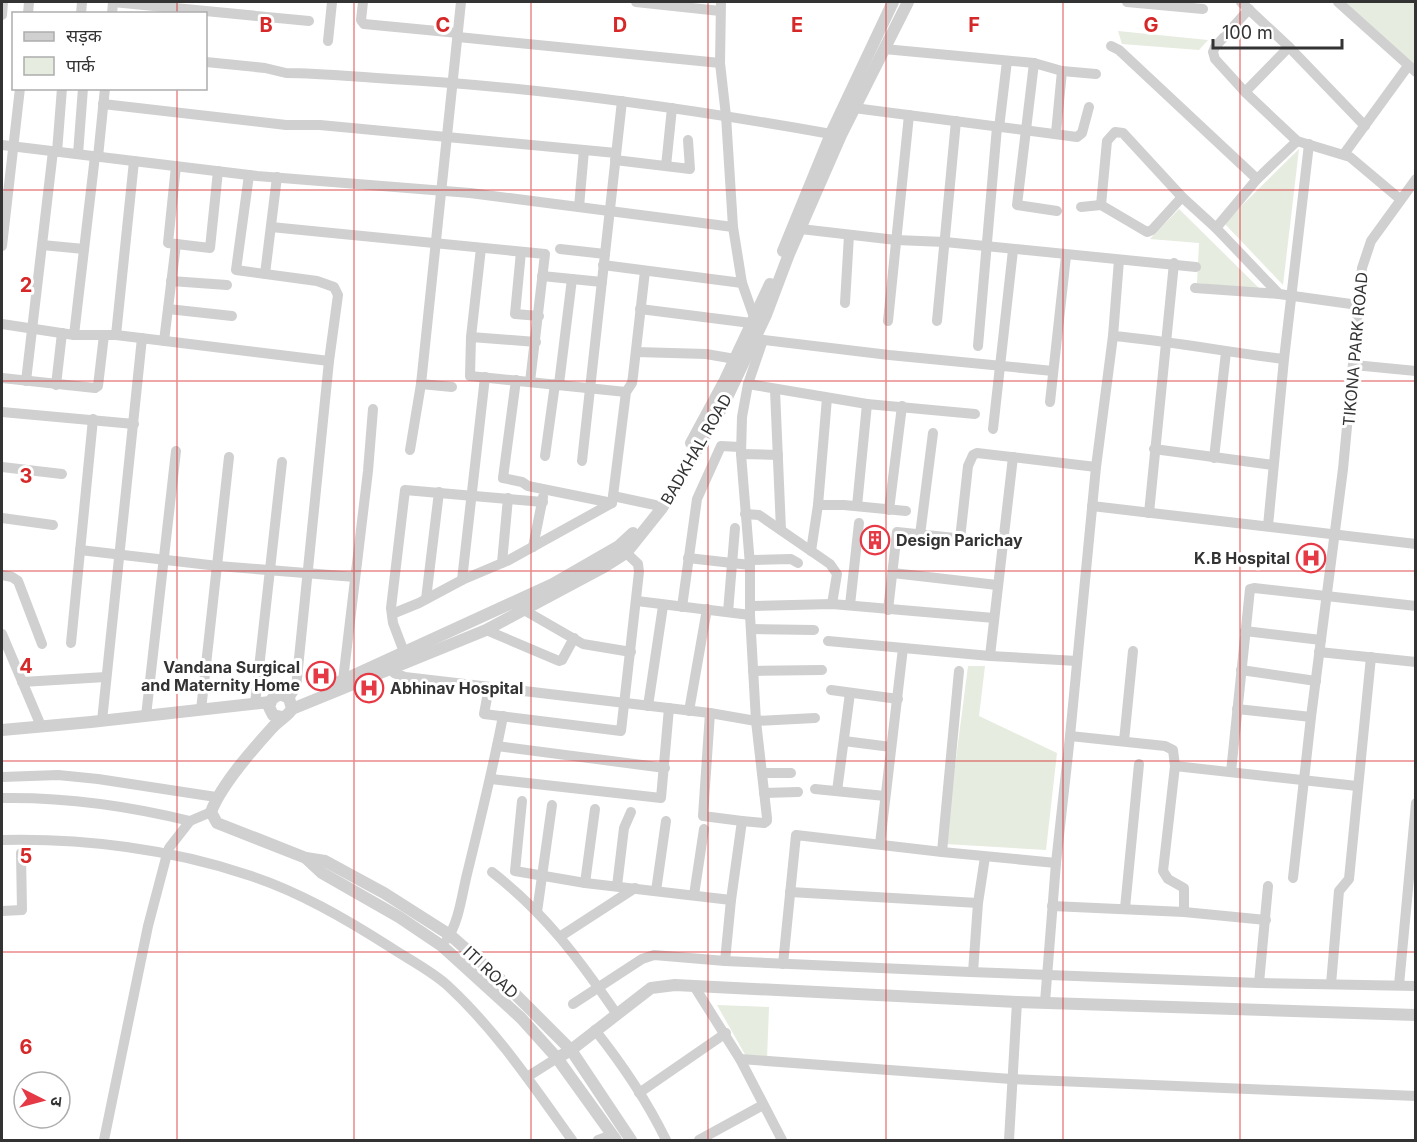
<svg xmlns="http://www.w3.org/2000/svg" width="1417" height="1142" font-family="Inter,'Noto Sans Devanagari',sans-serif">
<style>
.green{fill:#e6ecdf}
.lines{fill:none;stroke-linecap:round;stroke-linejoin:round}
.minor{stroke:#d0d0d0;stroke-width:10}
.tertiary{stroke:#d0d0d0;stroke-width:12}
.grid{fill:none;stroke:#d62828;stroke-width:1.5;stroke-opacity:0.55}
.labels{text-anchor:middle;stroke-width:6;stroke-linejoin:round;paint-order:stroke}
.street-label{font-size:16px;fill:#333;stroke:#fff}
.poi-label{font-size:16px;font-weight:bold;fill:#333;stroke:#fff;text-anchor:start}
.grid-label{font-size:20px;text-anchor:middle;font-weight:bold;fill:#d62828;stroke:#fff;stroke-width:6;stroke-linejoin:round;paint-order:stroke}
</style>
<rect width="100%" height="100%" fill="#fff"/>
<g class="green">
<path d="M1345 2H1415V66Z"/>
<path d="M1118 31 1208 40 1199 50 1122 44Z"/>
<path d="M1299 149 1283 285 1224 223Z"/>
<path d="M1179 209 1261 290 1197 283 1199 243 1150 239Z"/>
<path d="M968 666H985L979 716 1057 753 1046 850 945 844Z"/>
<path d="M717 1005 769 1007 767 1059 747 1058Z"/>
</g>
<g class="lines">
<g class="minor">
<path d="M113 2 309 21"/>
<path d="M363 2 361 20 364 24 458 33"/>
<path d="M636 2 720 11"/>
<path d="M721 2 720 63 726 116 733 227 742 283 754 317"/>
<path d="M1127 2 1203 9"/>
<path d="M1241 2 1289 47 1365 126"/>
<path d="M1338 2 1416 72"/>
<path d="M1249 9 1215 47 1213 52 1215 59 1245 92 1297 141 1350 157 1400 199"/>
<path d="M28 14 29 2"/>
<path d="M81 14 82 2"/>
<path d="M112 14 113 2"/>
<path d="M2 15 3 2"/>
<path d="M458 37 720 63"/>
<path d="M328 41 332 2"/>
<path d="M1111 46 1119 50 1257 179"/>
<path d="M884 49 1034 63 1062 71 1096 74"/>
<path d="M206 62 265 68 286 73C321 73 356 77 391 79 539 87 685 108 831 134"/>
<path d="M1034 63 1017 205 1057 211"/>
<path d="M1245 92 1289 47"/>
<path d="M103 104 286 125H320L616 153"/>
<path d="M854 108 1077 137 1082 133 1089 107"/>
<path d="M999 128 1007 61"/>
<path d="M1056 133 1062 71"/>
<path d="M2 145 257 176 470 193 733 227"/>
<path d="M57 152 62 88"/>
<path d="M78 154 83 88"/>
<path d="M1344 154 1408 66"/>
<path d="M98 157 105 88"/>
<path d="M615 160 690 169 688 140"/>
<path d="M176 166 168 243 210 248 218 171"/>
<path d="M666 166 672 108"/>
<path d="M249 175 236 270 317 281 334 287 338 295 329 361 296 688 289 698"/>
<path d="M1101 205 1107 141 1115 132 1123 133 1182 197 1216 228 1279 294"/>
<path d="M579 207 584 150"/>
<path d="M1081 207 1101 205 1147 232 1152 230 1182 197"/>
<path d="M271 227 545 254 530 382"/>
<path d="M792 228 896 240 945 242 1196 267"/>
<path d="M1216 228 1257 179 1297 141"/>
<path d="M42 245 84 249"/>
<path d="M2 246 20 88"/>
<path d="M481 248 471 337 470 376 626 392"/>
<path d="M560 249 605 254"/>
<path d="M521 252 515 314 539 316"/>
<path d="M603 265 742 283"/>
<path d="M265 274 277 177"/>
<path d="M542 276 602 282"/>
<path d="M171 281 227 285"/>
<path d="M1195 288 1279 294 1358 305"/>
<path d="M845 303 849 235"/>
<path d="M168 309 232 316"/>
<path d="M640 309 751 323"/>
<path d="M888 321 909 115"/>
<path d="M937 321 956 121"/>
<path d="M2 324 74 335H116L329 361"/>
<path d="M74 335 95 156"/>
<path d="M116 335 134 161"/>
<path d="M1113 336C1170 341 1227 352 1284 359"/>
<path d="M471 337 536 342"/>
<path d="M748 338 889 355 1053 371"/>
<path d="M763 340 748 384 867 404 857 506"/>
<path d="M164 341 176 244"/>
<path d="M978 346 997 127"/>
<path d="M636 352 706 354 735 359"/>
<path d="M1354 365 1416 371"/>
<path d="M2 378 95 388 98 386 104 335"/>
<path d="M516 380 503 478 522 482 528 486 612 503 613 496 655 505"/>
<path d="M26 381 53 151"/>
<path d="M421 384 452 387"/>
<path d="M559 384 572 279"/>
<path d="M56 385 62 333"/>
<path d="M775 390 781 530"/>
<path d="M1050 402 1066 256"/>
<path d="M867 404 975 414"/>
<path d="M2 412 134 424"/>
<path d="M993 429 1013 250"/>
<path d="M1154 449 1273 465"/>
<path d="M410 450 421 384 461 2"/>
<path d="M741 454 778 455"/>
<path d="M545 456 555 384"/>
<path d="M1214 458 1226 352"/>
<path d="M582 461 622 101"/>
<path d="M2 467 62 474"/>
<path d="M613 496 626 392 632 383 633 376 645 271"/>
<path d="M818 505H844L906 511"/>
<path d="M1092 506 1416 544"/>
<path d="M889 510 902 406"/>
<path d="M1149 513 1174 263"/>
<path d="M745 514 759 515 830 564 837 574 832 604"/>
<path d="M2 518 53 525"/>
<path d="M1268 526 1284 359 1309 144"/>
<path d="M920 535 933 433"/>
<path d="M960 539 968 466 973 455 977 453 1096 467"/>
<path d="M533 547 543 497"/>
<path d="M80 550 218 566 355 577"/>
<path d="M811 551 818 505 827 398"/>
<path d="M688 558 750 565"/>
<path d="M750 560 791 559 798 563"/>
<path d="M502 563 508 498"/>
<path d="M893 573 997 585"/>
<path d="M2 575 12 577 18 581 42 644"/>
<path d="M462 580 485 377"/>
<path d="M426 599 439 492"/>
<path d="M637 601 750 615"/>
<path d="M850 605 859 523"/>
<path d="M517 606 583 644 631 652"/>
<path d="M751 606 832 604 994 618"/>
<path d="M682 607 697 499 721 446 740 447"/>
<path d="M888 610 897 532 1003 543"/>
<path d="M728 612 735 528"/>
<path d="M392 614 419 603 462 580 507 561 612 503"/>
<path d="M751 629 814 630"/>
<path d="M486 630 559 661 562 660 574 638"/>
<path d="M1245 631 1321 640"/>
<path d="M2 634 41 726"/>
<path d="M828 641 990 656 1077 661"/>
<path d="M71 643 93 419"/>
<path d="M404 652 393 623 391 608 405 490 543 502"/>
<path d="M1319 652 1416 662"/>
<path d="M990 656 1013 457"/>
<path d="M387 663 394 673 405 677 710 713 756 721 815 718"/>
<path d="M1241 670 1316 681"/>
<path d="M753 671 822 670"/>
<path d="M343 680 368 471 373 409"/>
<path d="M22 682 106 677"/>
<path d="M489 687 484 714 621 731 639 572 638 564 620 547"/>
<path d="M831 690 898 699"/>
<path d="M255 704 282 462"/>
<path d="M648 706 663 606"/>
<path d="M1237 709 1311 717"/>
<path d="M201 710 229 457"/>
<path d="M689 711 707 609"/>
<path d="M710 713 703 816 742 821"/>
<path d="M146 716 176 451"/>
<path d="M102 721 142 338"/>
<path d="M1070 736 1165 746 1173 750 1175 766 1163 871 1168 879 1184 888V912"/>
<path d="M844 741 891 747"/>
<path d="M1124 741 1133 651"/>
<path d="M497 746 665 768"/>
<path d="M1175 766 1357 786"/>
<path d="M1231 772 1250 589 1254 588 1416 606"/>
<path d="M762 773H791"/>
<path d="M2 777 58 775 98 779 216 797"/>
<path d="M491 779 661 798 669 708"/>
<path d="M815 789 885 796"/>
<path d="M837 791 850 693"/>
<path d="M764 793 798 792"/>
<path d="M2 798C65 797 129 806 190 821"/>
<path d="M522 801 515 871 585 883 731 900"/>
<path d="M2 840C83 838 171 849 248 875 298 891 346 919 390 947 408 959 430 970 447 985 496 1030 534 1087 572 1140"/>
<path d="M880 844 903 648"/>
<path d="M942 852 959 671"/>
<path d="M492 872C545 913 579 959 616 1013"/>
<path d="M1293 878 1311 717 1343 469 1362 268 1371 241 1416 179"/>
<path d="M585 883 595 809"/>
<path d="M617 886 624 828 631 812"/>
<path d="M656 891 666 821"/>
<path d="M790 892 978 903"/>
<path d="M694 895 704 829"/>
<path d="M1052 906 1184 912 1266 920"/>
<path d="M1125 908 1139 764"/>
<path d="M2 911 22 910 21 853"/>
<path d="M537 912 552 805"/>
<path d="M561 936 635 888"/>
<path d="M447 939C459 922 462 894 467 874 480 821 493 769 503 716"/>
<path d="M725 961 731 900 742 821 764 823 767 821V818L756 721 750 615V565L741 454 742 417 748 384"/>
<path d="M783 964 796 835 942 852 1056 863"/>
<path d="M973 972 978 903 985 857"/>
<path d="M1259 983 1268 886"/>
<path d="M1331 984 1339 891 1349 879 1371 657"/>
<path d="M1399 985 1416 803"/>
<path d="M694 986 740 1059 782 1140"/>
<path d="M1045 1002 1056 863 1070 736 1096 467 1113 336 1119 260"/>
<path d="M573 1004 642 959 654 955 725 961 970 972 1259 983 1416 986"/>
<path d="M595 1030C622 1064 647 1101 666 1140"/>
<path d="M740 1059 1011 1079 1416 1096"/>
<path d="M527 1077 557 1058"/>
<path d="M639 1093 726 1033"/>
<path d="M104 1140 148 926 167 854 169 848 190 821 211 812"/>
<path d="M598 1140 612 1135"/>
<path d="M699 1140 763 1105"/>
<path d="M1009 1140 1017 1002"/>
</g>
<g class="tertiary">
<path d="M783 251 833 129 893 2"/>
<path d="M691 443 725 380 770 284"/>
<path d="M326 688 553 584 619 546 633 533"/>
<path d="M292 709 486 630 604 567 626 553 662 508 723 406 766 315 789 254 841 135 908 2"/>
<path d="M282 717 273 715 269 707 272 699 280 694 289 698 292 709C289 715 278 721 272 728 252 750 221 785 211 812L217 823 306 858 325 861 384 893 450 935 501 980 571 1050 631 1140"/>
<path d="M2 730 91 722 270 702"/>
<path d="M307 859 322 873 399 917 442 946 521 1018 557 1058 616 1140"/>
<path d="M557 1058 571 1050 651 988 675 985 1017 1002 1416 1015"/>
</g>
</g>
<path class="grid" d="M177 2V14M354 2V1140M531 2V1140M708 2V1140M886 2V1140M1063 2V1140M1240 2V1140M177 88V1140M2 190H1416M2 381H1416M2 571H1416M2 761H1416M2 952H1416"/>
<defs>
<g id="building-ring" transform="scale(1.5)"><circle r="9.5" fill="#fff" stroke="#e63946" stroke-width="1.5"/><path d="M-4-6H4V6H1V3H-1V6H-4ZM-2.5-4.3h1.7v1.8h-1.7ZM.8-4.3h1.7v1.8H.8ZM-2.5-1h1.7V.8h-1.7ZM.8-1h1.7V.8H.8Z" fill="#e63946"/></g>
<g id="hospital-ring" transform="scale(1.5)"><circle r="9.5" fill="#fff" stroke="#e63946" stroke-width="1.5"/><path d="M-5-5h3v3.5h4V-5h3V5h-3V1.5h-4V5h-3Z" fill="#e63946"/></g>
</defs>
<g fill-rule="evenodd">
<use href="#building-ring" x="875" y="540"/>
<use href="#hospital-ring" x="1311" y="558"/>
<use href="#hospital-ring" x="321" y="676"/>
<use href="#hospital-ring" x="369" y="688"/>
</g>
<g class="labels">
<g class="street-label">
<text transform="translate(1355 349) rotate(-85)" y="6">TIKONA PARK ROAD</text>
<text transform="translate(696 449) rotate(-60)" y="6">BADKHAL ROAD</text>
<text transform="translate(491 972) rotate(43)" y="6">ITI ROAD</text>
</g>
<g class="poi-label">
<text x="896" y="546">Design Parichay</text>
<text x="1290" y="564" text-anchor="end">K.B Hospital</text>
<text x="300" y="673" text-anchor="end">Vandana Surgical<tspan x="300" dy="18">and Maternity Home</tspan></text>
<text x="390" y="694">Abhinav Hospital</text>
</g>
</g>
<g class="grid-label">
<text x="266" y="32">B</text>
<text x="443" y="32">C</text>
<text x="620" y="32">D</text>
<text x="797" y="32">E</text>
<text x="974" y="32">F</text>
<text x="1151" y="32">G</text>
<text x="26" y="292">2</text>
<text x="26" y="483">3</text>
<text x="26" y="673">4</text>
<text x="26" y="863">5</text>
<text x="26" y="1054">6</text>
</g>
<rect width="1417" height="1142" fill="none" stroke="#333333" stroke-width="6"/>
<rect x="12" y="12" width="195" height="78" fill="#ffffff" stroke="#adadad" stroke-width="1.5"/>
<rect x="24" y="32" width="30" height="9" fill="#d0d0d0" stroke="#adadad" stroke-width="1.5"/>
<text x="66" y="42" font-size="18" fill="#333333">सड़क</text>
<rect x="24" y="57" width="30" height="18" fill="#e6ecdf" stroke="#adadad" stroke-width="1.5"/>
<text x="66" y="72" font-size="18" fill="#333333">पार्क</text>
<g transform="translate(42 1100) rotate(96)"><circle r="28" fill="#ffffff" stroke="#adadad" stroke-width="1.5"/>
<path d="M0-4.5L10 22L0 15L-10 22Z" fill="#e63946"/>
<text y="-9" font-size="16" font-weight="bold" text-anchor="middle" fill="#333333">उ</text>
</g>
<path d="M1213 39v9h129v-9" fill="none" stroke="#333333" stroke-width="3"/>
<text x="1222" y="39" font-size="18" fill="#333333" stroke="#ffffff" stroke-width="4.5" paint-order="stroke">100 m</text>
</svg>
